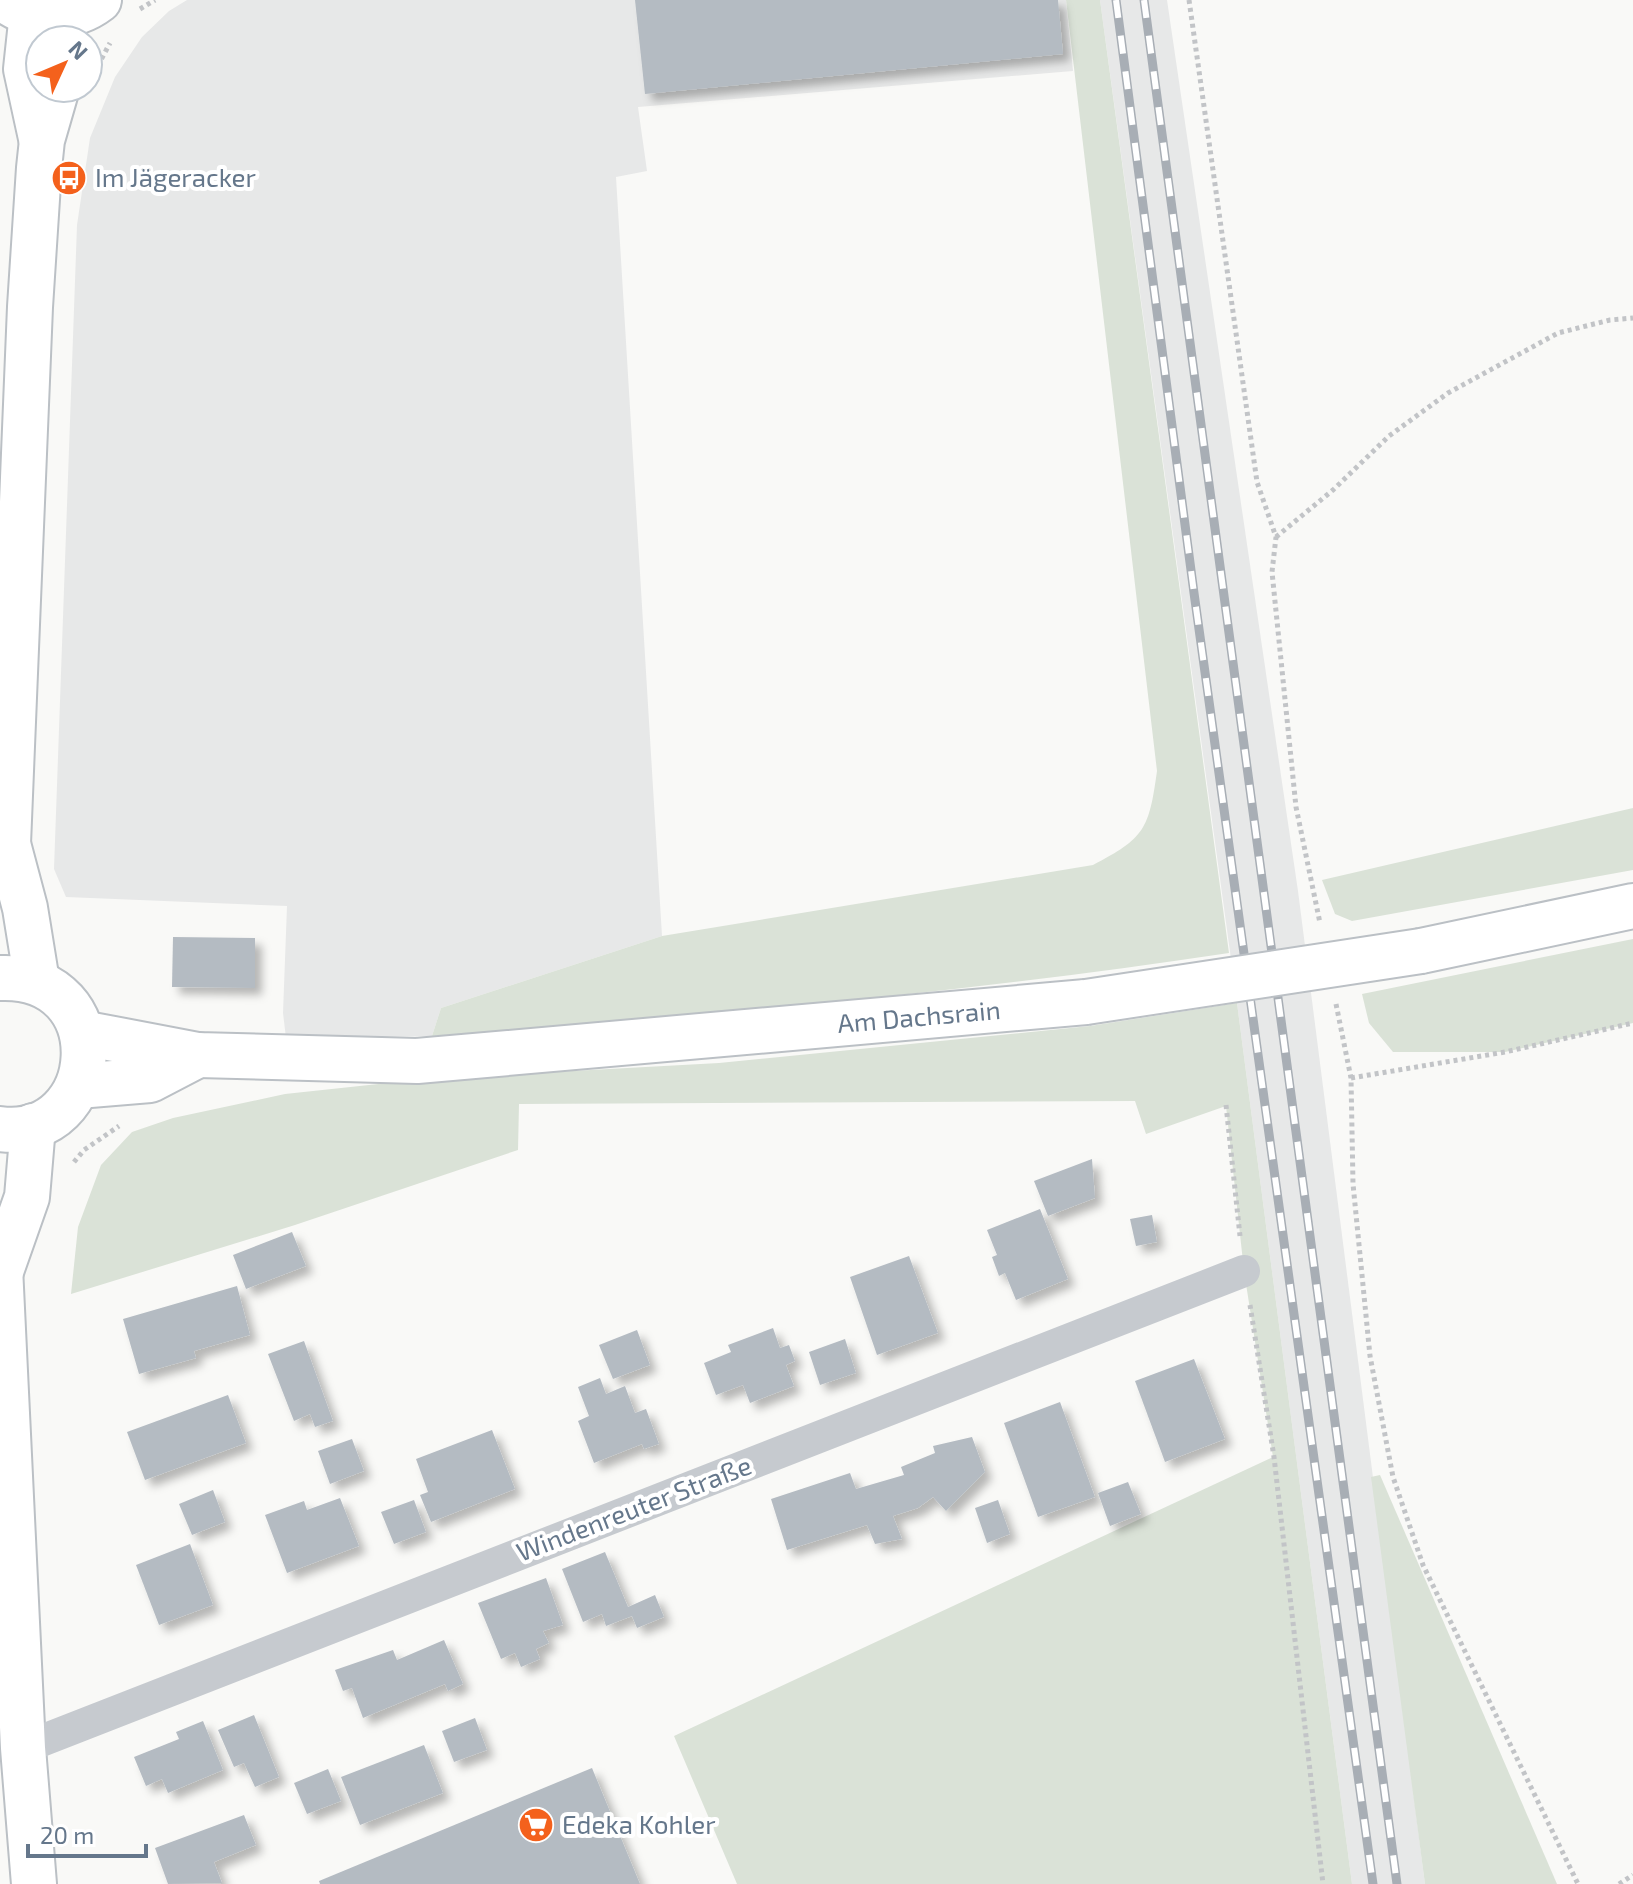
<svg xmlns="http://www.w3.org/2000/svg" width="1633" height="1884" viewBox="0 0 1633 1884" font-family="'Exo 2',sans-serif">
<defs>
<filter id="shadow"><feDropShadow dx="7" dy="7" stdDeviation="4" flood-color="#0004"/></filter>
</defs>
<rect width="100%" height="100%" fill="#f9f9f7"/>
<g fill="#e7e8e8">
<path d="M187,0H1066L1073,71L638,107L647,171L616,177L662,936L441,1008L432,1036L286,1038L283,1013L287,906L66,897L54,869L77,225L90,138L115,77L142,37L169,11Z"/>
<path d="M1100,0H1167L1298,891L1425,1884H1352L1237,1003Z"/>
</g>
<g fill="#dae2d7">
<path d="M1066,0H1100L1229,953C965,993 698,1016 432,1036L441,1008L662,936L1093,865C1145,838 1149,829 1157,771Z"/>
<path d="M1633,808V870L1352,921L1335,914L1322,880Z"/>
<path d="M1633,939V1023L1505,1052H1393L1369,1023L1362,994Z"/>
<path d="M1237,1003L1352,1884H737L674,1736L1273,1457L1244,1271L1226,1106L1146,1134L1135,1101L519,1104L518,1150L295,1225L71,1294L78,1227L101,1165L132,1132L173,1118L285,1094L425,1079L719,1063L1090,1026Z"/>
<path d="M1380,1475L1557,1884H1425L1371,1477Z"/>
</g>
<g fill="#b4bbc2" filter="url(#shadow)">
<path d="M635,0H1058L1063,54L645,94Z"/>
<path d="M173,937L255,938V988L172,987Z"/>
<path d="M1092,1159L1095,1198L1048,1216L1034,1181Z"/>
<path d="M1040,1209L1068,1279L1016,1300L1005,1273L999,1276L992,1257L997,1255L987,1230Z"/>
<path d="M1152,1215L1157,1242L1136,1246L1130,1219Z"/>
<path d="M292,1232L306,1266L246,1289L233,1255Z"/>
<path d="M909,1256L938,1333L877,1355L850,1277Z"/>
<path d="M237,1286L250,1335L194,1351L196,1358L139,1374L123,1319Z"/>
<path d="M773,1328L780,1348L789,1345L795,1361L786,1365L794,1386L750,1403L743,1385L716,1395L704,1363L731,1352L728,1345Z"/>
<path d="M637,1330L650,1365L613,1379L599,1345Z"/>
<path d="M845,1339L856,1373L820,1385L809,1352Z"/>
<path d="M304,1341L333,1421L315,1427L310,1414L294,1421L268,1354Z"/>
<path d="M1194,1359L1225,1439L1165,1462L1135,1381Z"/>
<path d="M600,1378L606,1394L625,1386L635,1413L646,1409L659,1444L644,1449L642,1444L594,1463L578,1421L589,1416L578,1387Z"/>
<path d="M228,1395L246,1443L145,1480L127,1432Z"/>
<path d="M1060,1402L1095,1497L1038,1517L1004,1423Z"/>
<path d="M492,1430L515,1489L431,1522L420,1495L428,1492L416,1459Z"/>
<path d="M972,1437L985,1472L946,1511L933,1497L918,1508L893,1516L902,1539L875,1544L867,1525L787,1550L771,1499L850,1473L856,1489L904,1475L901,1467L935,1453L933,1446Z"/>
<path d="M352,1439L364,1471L330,1484L318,1451Z"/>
<path d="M1128,1482L1141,1514L1110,1526L1098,1493Z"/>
<path d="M213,1490L225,1522L192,1535L179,1504Z"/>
<path d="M340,1498L359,1546L287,1573L265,1515L304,1501L307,1510Z"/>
<path d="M414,1500L426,1532L394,1544L381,1512Z"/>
<path d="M998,1500L1010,1534L987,1543L975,1508Z"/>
<path d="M190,1544L213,1605L159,1625L136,1565Z"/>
<path d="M605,1552L628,1607L655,1595L664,1617L637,1628L632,1616L606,1626L602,1614L583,1622L562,1569Z"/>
<path d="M546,1578L563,1625L543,1631L549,1643L536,1649L540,1659L521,1667L515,1653L501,1659L478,1603Z"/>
<path d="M444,1640L463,1684L448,1691L445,1684L363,1718L352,1688L343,1691L335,1670L393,1650L397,1660Z"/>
<path d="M254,1715L279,1777L255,1787L244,1763L234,1767L218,1730Z"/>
<path d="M475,1718L487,1750L454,1762L442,1731Z"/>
<path d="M203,1721L223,1770L168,1793L162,1779L146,1786L134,1757L179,1739L176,1732Z"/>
<path d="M424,1745L443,1793L360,1825L341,1777Z"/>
<path d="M592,1768L640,1884H320L319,1881Z"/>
<path d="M328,1769L341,1801L307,1814L294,1783Z"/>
<path d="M244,1815L256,1845L214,1862L222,1883L168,1884L155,1848Z"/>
</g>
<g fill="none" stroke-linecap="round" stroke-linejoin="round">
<defs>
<g id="secondary">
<path d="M8,2C35,21 73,20 99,0"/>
<path d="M32,13L26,69L41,138"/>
<path d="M8,844L25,908L37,982"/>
<path d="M0,872L8,844L30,307L39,168L42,140L57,88"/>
<path d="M1421,951L1633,906"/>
<path d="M0,978C118,973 105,1142 0,1129"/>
<path d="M82,1033L198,1055L417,1061L1086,1002"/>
<path d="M78,1086L150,1080L198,1055"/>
<path d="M0,1267L23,1748L34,1884"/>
<path d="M1,1271L27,1197L33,1126"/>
</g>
</defs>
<use href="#secondary" stroke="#bbc0c5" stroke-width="48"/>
<g stroke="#c2c4c7" stroke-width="5" stroke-dasharray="4 4" stroke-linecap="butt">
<path d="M1189,0L1257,482L1276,537L1272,572L1296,807L1320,923"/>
<path d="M140,9L155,0"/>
<path d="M94,73L110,43"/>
<path d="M1276,537L1333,490L1389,436L1448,393L1558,333L1610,320L1633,318"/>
<path d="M1336,1004L1351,1078L1353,1184L1370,1356L1393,1477L1423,1565L1578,1884"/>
<path d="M1351,1078L1505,1052L1633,1023"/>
<path d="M1226,1105L1240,1236"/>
<path d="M74,1162L84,1150L119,1126"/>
<path d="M1250,1305L1274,1457L1323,1884"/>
<path d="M1619,1884L1633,1875"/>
</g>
<path stroke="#c6cacf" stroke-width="32" d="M23,1748L1244,1271"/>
<use href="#secondary" stroke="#fff" stroke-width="44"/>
<defs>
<g id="rail">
<path d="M1116,0L1194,593L1373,1884"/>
<path d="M1144,0L1397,1884"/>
</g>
</defs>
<use href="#rail" stroke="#a8aeb5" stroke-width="9"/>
<use href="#rail" stroke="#fff" stroke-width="6" stroke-dasharray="18" stroke-linecap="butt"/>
<defs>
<path id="secondary-bridge" d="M1086,1002L1421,951"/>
</defs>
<use href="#secondary-bridge" stroke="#bbc0c5" stroke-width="48" stroke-linecap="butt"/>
<use href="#secondary-bridge" stroke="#fff" stroke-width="44"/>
</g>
<defs>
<symbol id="bus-disc" viewBox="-11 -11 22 22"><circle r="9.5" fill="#f4611c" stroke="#fff"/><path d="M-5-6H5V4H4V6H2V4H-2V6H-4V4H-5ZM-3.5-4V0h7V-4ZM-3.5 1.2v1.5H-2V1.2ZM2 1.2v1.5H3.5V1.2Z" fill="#fff"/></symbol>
<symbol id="supermarket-disc" viewBox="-11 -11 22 22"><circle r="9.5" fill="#f4611c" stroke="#fff"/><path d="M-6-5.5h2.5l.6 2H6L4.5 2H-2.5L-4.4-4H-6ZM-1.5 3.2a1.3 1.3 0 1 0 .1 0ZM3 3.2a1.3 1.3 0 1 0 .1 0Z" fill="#fff"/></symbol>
</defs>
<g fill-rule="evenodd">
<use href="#bus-disc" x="49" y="158" width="40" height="40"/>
<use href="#supermarket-disc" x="516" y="1805" width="40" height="40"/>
</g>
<g text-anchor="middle" stroke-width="8" stroke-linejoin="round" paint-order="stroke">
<g font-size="26" fill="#65778b" stroke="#fff" text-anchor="start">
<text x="95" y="187">Im Jägeracker</text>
<text x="562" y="1834">Edeka Kohler</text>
</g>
<g font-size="26" fill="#65778b" stroke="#fff">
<text transform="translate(919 1017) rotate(-5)" y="9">Am Dachsrain</text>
<text transform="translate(634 1509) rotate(-21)" y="9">Windenreuter Straße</text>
</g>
</g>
<g transform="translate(64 64) rotate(46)"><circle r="38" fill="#ffffff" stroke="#c1c9d1" stroke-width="2"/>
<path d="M0-6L14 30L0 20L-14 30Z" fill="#f4611c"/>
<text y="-12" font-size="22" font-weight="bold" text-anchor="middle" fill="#65778b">N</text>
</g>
<path d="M28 1844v12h118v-12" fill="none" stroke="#65778b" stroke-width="4"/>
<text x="40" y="1844" font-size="24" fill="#65778b" stroke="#ffffff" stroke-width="6" paint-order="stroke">20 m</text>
</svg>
